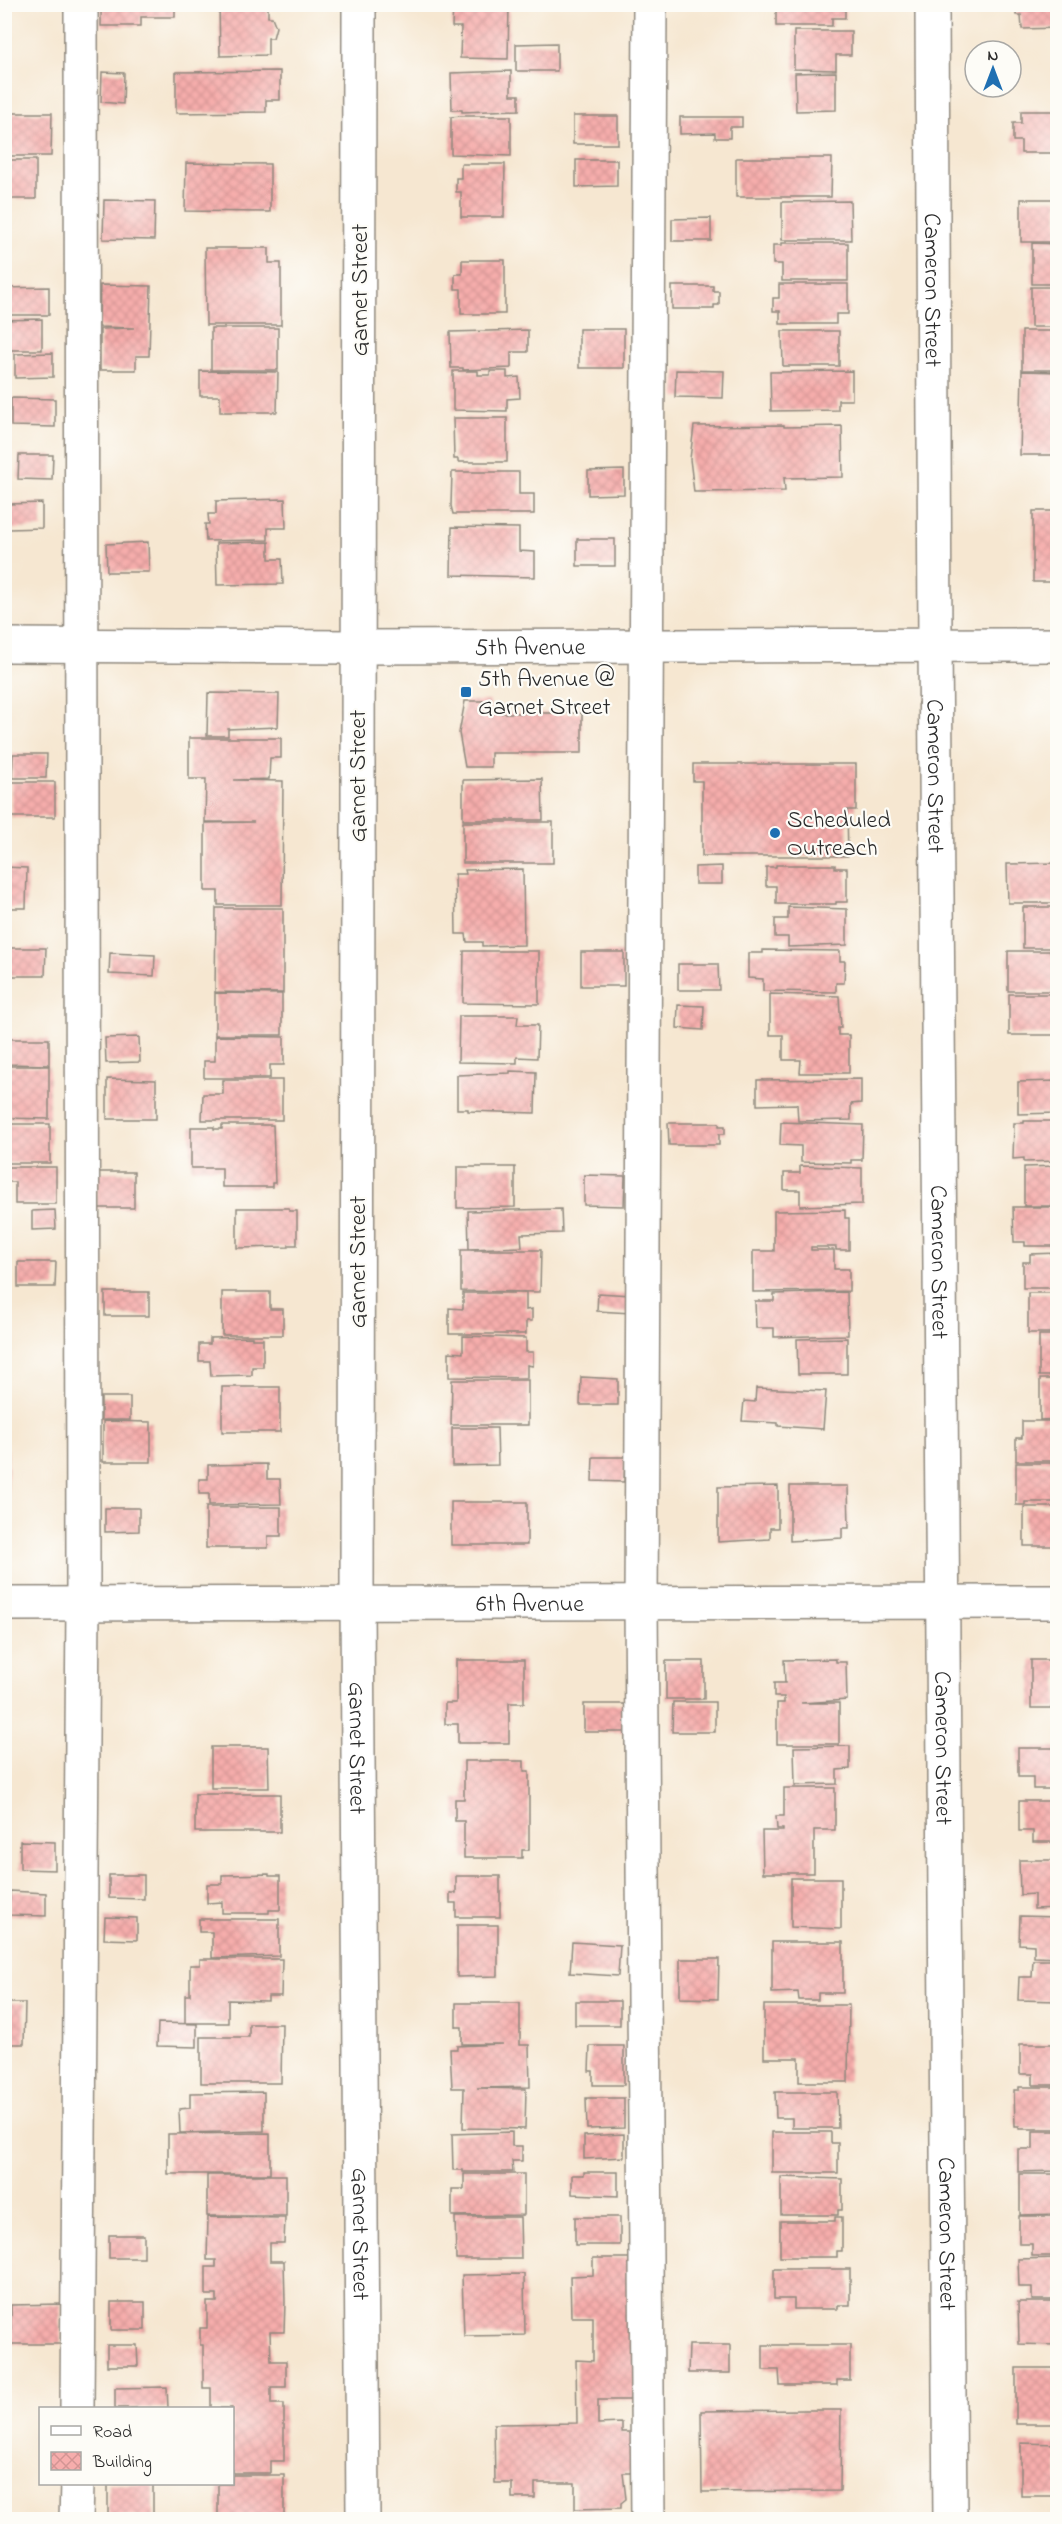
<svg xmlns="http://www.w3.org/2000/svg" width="1062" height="2524" viewBox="0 0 1062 2524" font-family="'Indie Flower',sans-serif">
<defs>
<pattern id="building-cross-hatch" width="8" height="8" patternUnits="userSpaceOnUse" patternTransform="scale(1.5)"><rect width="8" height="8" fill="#f6adac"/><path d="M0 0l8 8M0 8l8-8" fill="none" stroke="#d39594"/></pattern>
</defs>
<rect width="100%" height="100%" fill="#fdfcf7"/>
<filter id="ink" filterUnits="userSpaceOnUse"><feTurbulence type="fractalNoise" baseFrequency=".0167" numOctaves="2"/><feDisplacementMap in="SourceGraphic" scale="12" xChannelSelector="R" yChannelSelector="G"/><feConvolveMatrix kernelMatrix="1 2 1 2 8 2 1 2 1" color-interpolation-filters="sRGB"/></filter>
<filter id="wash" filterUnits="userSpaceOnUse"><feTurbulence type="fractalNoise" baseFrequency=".008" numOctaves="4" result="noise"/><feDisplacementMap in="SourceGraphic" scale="24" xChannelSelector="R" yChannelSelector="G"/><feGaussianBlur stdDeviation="1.35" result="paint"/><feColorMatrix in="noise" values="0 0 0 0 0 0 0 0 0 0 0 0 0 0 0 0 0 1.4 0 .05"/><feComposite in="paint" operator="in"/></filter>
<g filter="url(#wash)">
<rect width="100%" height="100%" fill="#f6e7d1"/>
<g id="blocks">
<g fill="url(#building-cross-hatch)">
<path d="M101,4H175V17H141V26H101Z"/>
<path d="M219,4H268V17H272L276,27L273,38H268V55L220,56Z"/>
<path d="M453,4H509L508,59L460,58L461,27H452Z"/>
<path d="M776,4H845V18H832V26H776Z"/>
<path d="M1016,4H1058V28L1022,29L1021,15H1016Z"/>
<path d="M794,31H851V55H836V70L794,69Z"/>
<path d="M557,43V71H516V44Z"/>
<path d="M280,71V100H266V112L176,113V72Z"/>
<path d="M511,71V95H519V110L462,112V110H452L451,73Z"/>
<path d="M102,72L124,73L123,104L101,102Z"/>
<path d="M836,72V110L796,111L795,73Z"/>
<path d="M1021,111H1058V153H1021V141H1013V123H1021Z"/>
<path d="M6,113H52L51,156H5Z"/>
<path d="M461,116H511V156L451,154V117Z"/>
<rect x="573" y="116" width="45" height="28"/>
<path d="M680,117H742V127H730V138H715V133L680,134Z"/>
<path d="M736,158H832L831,197H736Z"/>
<rect x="4" y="160" width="32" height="39"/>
<path d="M576,160H617V186L576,187Z"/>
<path d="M186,163L270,164V212L185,211Z"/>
<path d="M461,164H505L504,217H461V192H456V178H461Z"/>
<rect x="1021" y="199" width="37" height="43"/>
<path d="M104,200L155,201L154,240L103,239Z"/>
<path d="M850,201L851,240H782V202Z"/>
<path d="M711,218V241H672V219Z"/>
<path d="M782,243H848V281H782V264H773V245H782Z"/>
<path d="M1032,243L1058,244V284H1032Z"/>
<path d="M205,248H269V263H281V325H206Z"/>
<path d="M462,260H505V314H461V289H455V274H462Z"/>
<path d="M779,284H848V314H836V324H780V311H773V298H779Z"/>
<path d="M100,285L151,286L149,356H136V370H100V329L134,328L99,327Z"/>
<path d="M672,286H713V291H719V305H714V309H672Z"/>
<path d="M49,287V315H5V288Z"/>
<rect x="1031" y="287" width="27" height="40"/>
<path d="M42,319V350H4V320Z"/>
<rect x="211" y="328" width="67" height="42"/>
<rect x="579" y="329" width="45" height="39"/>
<path d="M528,330V352H511V368L463,370V368H451L450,332Z"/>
<path d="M782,331H839V366H783Z"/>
<rect x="1022" y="331" width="36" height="39"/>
<path d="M53,353V377L15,378V354Z"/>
<path d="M676,370L724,371L723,398L675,397Z"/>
<path d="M200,371L278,372L277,412H220V396H200Z"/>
<path d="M453,371H478V375H490V371H507V378L519,377L520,398L507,399V411L453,410Z"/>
<path d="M852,371V400H838V410L771,411L770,372Z"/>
<path d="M1022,371L1058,372V455H1020Z"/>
<path d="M11,398L55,399V427L11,426Z"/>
<path d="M453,418H507V462H458V459H454Z"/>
<path d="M784,425V427L842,426L843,477L784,478L785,491L694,492L690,459L694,426Z"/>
<path d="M19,455H53L52,480L18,479Z"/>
<path d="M624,470V494L588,495V471Z"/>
<path d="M452,472H519V494H534V514H453L451,506Z"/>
<path d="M285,499L286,528H268V540L206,541L205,524H209L208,514H216V501Z"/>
<path d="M42,503V528L9,529L8,504Z"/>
<rect x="1033" y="511" width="25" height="71"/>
<path d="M452,527L519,528V551L535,552V577L451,575Z"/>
<rect x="577" y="539" width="38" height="27"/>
<path d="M148,542L149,572H107L106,544Z"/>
<path d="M269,542V559H282L283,584L217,585L216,543Z"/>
<path d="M208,693L279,694L278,727L228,729V736H207Z"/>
<path d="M465,701H490V713H582V753H491V767H465L459,733Z"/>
<path d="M189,738H281V758H270L269,779L234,780L283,781L282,905H218V891H205V823L254,822H205L206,779H189Z"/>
<path d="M13,754H47L46,778H12Z"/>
<path d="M693,764H856V810H847L848,856H702V781H693Z"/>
<path d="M542,779L543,820H463V780Z"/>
<rect x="11" y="782" width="44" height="35"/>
<rect x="463" y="822" width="90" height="41"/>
<path d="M1058,863V903H1008L1007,864Z"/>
<path d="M776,865H835V868H847V902H836V904H776V886H766V867H776Z"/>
<path d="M722,866V884H695V867Z"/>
<path d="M4,867L27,868L26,908H4Z"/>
<path d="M523,869L524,945L482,946V942H467L466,934H456L455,874H466L465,870Z"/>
<path d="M788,907L847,909V945L788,947V937H775V919H788Z"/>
<rect x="1023" y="907" width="35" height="41"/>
<path d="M216,908H283V993L215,992Z"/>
<path d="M4,948H46L45,976H4Z"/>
<path d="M763,950L840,951V961H845L844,983H836V992L763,991V979L748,978V953H763Z"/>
<path d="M464,951H539V1004L463,1003Z"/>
<rect x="1008" y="951" width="50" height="40"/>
<rect x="581" y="952" width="43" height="34"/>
<path d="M110,953L155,955L154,976L109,974Z"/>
<path d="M678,964H718L719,990H678Z"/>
<path d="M215,993L282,994V1035H215Z"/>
<path d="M770,994L839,996L841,1028H838V1035H849V1073H800L801,1060H783V1035H770Z"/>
<rect x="1009" y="994" width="49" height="41"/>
<path d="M678,1005L704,1006L703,1030L677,1028Z"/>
<path d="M459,1016H518L517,1025H538L537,1058L517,1057V1063L458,1062Z"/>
<path d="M215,1036L284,1037V1065H270V1078H204V1061H215Z"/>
<path d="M139,1037L140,1062L106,1063L105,1038Z"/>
<path d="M9,1039H49V1065L9,1064Z"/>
<path d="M4,1066H49V1119L4,1118Z"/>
<path d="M510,1071L536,1072L535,1113L468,1111V1109H457V1075L510,1073Z"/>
<path d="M107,1079L156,1080V1119H107Z"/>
<path d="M861,1079V1103L851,1104V1120L798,1121L797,1104L757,1105V1080Z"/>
<path d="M223,1080H282V1120H202L203,1094H223Z"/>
<path d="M1058,1081V1113L1018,1114V1082Z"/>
<path d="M1024,1121H1058V1161L1024,1162V1158L1013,1159L1014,1123H1024Z"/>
<path d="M781,1122L863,1125L862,1160H851V1163L801,1162V1146L780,1145Z"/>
<path d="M668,1123H719V1126H725V1134H719V1145H669Z"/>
<rect x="4" y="1124" width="46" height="39"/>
<path d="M222,1125H273L275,1183H272V1187H222V1168H191V1127H214V1129H222Z"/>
<path d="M800,1166L862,1168V1204L800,1206V1190H784V1173H800Z"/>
<path d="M1058,1166V1206H1024V1167Z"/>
<path d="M4,1167H56V1204H15V1182H4Z"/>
<path d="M457,1167H515V1207L457,1208Z"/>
<rect x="97" y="1172" width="37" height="36"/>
<path d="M584,1175L625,1176L624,1206L584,1205Z"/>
<path d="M1013,1207H1058V1246H1025V1242H1014Z"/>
<path d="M237,1208H289V1211H297V1245H289V1247L237,1248Z"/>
<path d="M561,1209L562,1233L521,1234L522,1247L469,1249L468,1211Z"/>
<path d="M55,1210L56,1229L32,1230V1211Z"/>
<path d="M845,1210V1218H849V1250H836V1247H811V1250H834V1269H849V1291L753,1292V1251H774V1211Z"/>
<path d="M461,1250H541L540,1292L461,1291Z"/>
<path d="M1058,1253V1288H1023V1262H1030V1254Z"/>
<path d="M18,1262H56L55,1287H18Z"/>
<rect x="105" y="1292" width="44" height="24"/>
<path d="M222,1292H270V1309H283V1335H222Z"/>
<path d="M847,1292L848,1335L774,1337V1328H756L755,1301H774V1294Z"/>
<path d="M463,1293H526V1310L532,1309V1321H526V1334H449V1308L463,1309Z"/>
<path d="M598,1293L631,1295V1313L597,1311Z"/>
<rect x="1028" y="1293" width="30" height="40"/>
<rect x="1039" y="1335" width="19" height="41"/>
<path d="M463,1336L526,1338V1352H533V1366L527,1365V1378L449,1377V1352L463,1353Z"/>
<path d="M252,1337V1339H263V1367H252V1375L211,1376L210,1361H199V1344H210V1338Z"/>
<path d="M847,1338V1374H798L797,1339Z"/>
<path d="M581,1377L618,1379V1405H580Z"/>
<path d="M1040,1379H1058V1419L1040,1420Z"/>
<path d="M452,1380H528V1425H451Z"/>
<rect x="222" y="1387" width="58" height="45"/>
<path d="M756,1388L826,1391L823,1429L778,1426V1423L742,1421L744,1401L755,1402Z"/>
<rect x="101" y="1397" width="29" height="23"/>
<path d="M103,1421L151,1422V1462H103Z"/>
<path d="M1022,1421H1058V1461H1016V1438H1022Z"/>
<path d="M452,1428H497L498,1465L452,1466Z"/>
<rect x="4" y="1450" width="4" height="58"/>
<path d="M593,1457H625L624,1482L592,1481Z"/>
<path d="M1016,1463H1058V1502H1025V1505H1016Z"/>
<path d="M267,1464V1479H280L281,1504L209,1505V1494H199V1479H208V1465Z"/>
<path d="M778,1486V1528H770V1539L718,1542V1487Z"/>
<path d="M790,1486H848L849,1528H842V1538L790,1541Z"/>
<rect x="451" y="1502" width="76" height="43"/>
<path d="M206,1507H281V1536H268V1548H206Z"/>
<rect x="1024" y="1507" width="34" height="39"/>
<path d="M105,1508H139V1531L105,1532Z"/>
<path d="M836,1659V1662H846L847,1700L801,1703H839V1744H777V1703H784V1697H774V1683H785L784,1660Z"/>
<path d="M456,1660H524V1703H509V1743H458V1724H445V1703H456Z"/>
<rect x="1031" y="1660" width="27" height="48"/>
<rect x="666" y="1661" width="38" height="38"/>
<path d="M673,1702H715V1732H672Z"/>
<rect x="584" y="1704" width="46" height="28"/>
<path d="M850,1746V1769L837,1770V1784L795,1785L794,1747Z"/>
<path d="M211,1747H268L269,1788H211Z"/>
<path d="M1018,1748H1058V1789H1033V1777H1018Z"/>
<path d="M464,1761H524V1771H529V1850H522V1858H464V1821H455V1799H464Z"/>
<path d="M784,1788H835V1830H814V1873H763L762,1831H783V1829H777L776,1816H784Z"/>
<rect x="195" y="1794" width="85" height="38"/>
<path d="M1019,1801H1058V1842H1033V1831H1019Z"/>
<path d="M20,1841L55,1842V1870L20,1869Z"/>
<path d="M1019,1860H1058V1908L1034,1909V1894L1020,1895Z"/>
<path d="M269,1874V1876H280V1910H269V1913H222V1902L207,1903V1884H222V1875Z"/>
<path d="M109,1875H144V1899L109,1898Z"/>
<path d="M456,1876H500V1917H456V1903H450V1893H456Z"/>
<path d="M791,1878H841V1929L791,1927Z"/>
<path d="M10,1891L46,1893V1916L9,1915Z"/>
<path d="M1020,1916L1058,1917V1958L1034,1957V1945L1019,1944Z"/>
<path d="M105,1917L137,1918V1940L104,1939Z"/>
<path d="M199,1919H279V1956L212,1958V1932H199Z"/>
<path d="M457,1925H498V1976L457,1977Z"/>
<path d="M572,1942L620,1945L618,1976L570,1973Z"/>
<path d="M772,1942H843V1993H818V2000H799L798,1992L772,1993Z"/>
<path d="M200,1959H282L281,1996H268V2001L228,2000V2023H185V1995H190V1965H200Z"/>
<path d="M680,1959H719L718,1999L680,1998Z"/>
<path d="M1033,1960H1058V2001L1018,2000L1019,1977H1032Z"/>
<rect x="575" y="2001" width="45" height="24"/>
<path d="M4,2003H25L24,2044H4Z"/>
<path d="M456,2003H520V2045H529L530,2087L477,2088L526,2089L525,2129L463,2128L464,2088H452L450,2049H457V2046L503,2044H462V2027H456Z"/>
<path d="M764,2005H849L848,2082H799V2058H764Z"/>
<path d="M158,2023L197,2024V2047L157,2046Z"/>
<path d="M249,2024H282L281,2083H201V2037H249Z"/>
<path d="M1020,2044H1058V2085H1033V2074H1020Z"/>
<path d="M590,2046H624V2085H593V2071H589Z"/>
<path d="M1019,2087H1058V2129H1019V2126H1015L1014,2090H1019Z"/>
<path d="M264,2092V2131L180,2133L179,2109L190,2108V2093Z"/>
<path d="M775,2092H837L838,2128H792V2118H776Z"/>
<path d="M586,2098H624V2128L587,2129Z"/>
<path d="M1033,2131H1058V2171L1018,2172V2149H1033Z"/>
<path d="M512,2132V2146H522V2161H512L513,2172H463V2170H453L452,2134Z"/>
<path d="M772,2132H831V2143H838V2173H772Z"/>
<path d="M270,2133V2174H168V2134Z"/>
<path d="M624,2134V2157L584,2159V2136Z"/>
<path d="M584,2172H618V2196L572,2194V2175H584Z"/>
<path d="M464,2174H524V2215L452,2216V2189H464Z"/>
<path d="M1020,2174H1058V2214L1020,2215Z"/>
<rect x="207" y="2175" width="79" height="41"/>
<path d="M781,2177L842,2179V2210H838V2215H781Z"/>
<path d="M1019,2216H1058V2256H1032V2244H1019Z"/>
<path d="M208,2217L285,2218L284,2243H270V2261H284L285,2302L284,2332H270L271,2361H286V2387H271V2404H284V2461H270V2473H232V2408H211V2388H203V2345H200V2328H207V2302H217V2295H206V2267H216V2260H207Z"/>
<path d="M455,2217H520L521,2259H456Z"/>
<rect x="575" y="2217" width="45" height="28"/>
<path d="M835,2217H842V2251H837V2257H780V2221H835Z"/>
<rect x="109" y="2235" width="35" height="23"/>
<path d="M593,2258H639L640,2400H598V2424L622,2423V2432H629L640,2443V2462L630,2473H623L626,2499L621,2503V2508L575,2509V2483H535V2498H512V2483H495L494,2424L577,2423L576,2360L593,2361V2317H571L570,2276L593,2275Z"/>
<path d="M1058,2258V2300H1032V2287H1019L1018,2259Z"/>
<path d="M774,2269H850V2305H838V2309H794V2299H774Z"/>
<path d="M524,2274L525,2335L464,2336L462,2275Z"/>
<rect x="111" y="2302" width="34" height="28"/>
<path d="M1018,2302H1058V2345L1019,2344Z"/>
<path d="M61,2304V2344H11V2305Z"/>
<path d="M107,2345H137L138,2366H107Z"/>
<path d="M689,2345H730V2373H688Z"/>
<path d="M763,2345H850V2380H837V2385H780L779,2370H763Z"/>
<rect x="1016" y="2368" width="42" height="56"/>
<path d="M167,2387L168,2408H115V2388Z"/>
<path d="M805,2410H841L840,2491L702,2492L701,2411Z"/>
<path d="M1021,2443L1058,2444V2496H1021Z"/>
<path d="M232,2475H284V2516L218,2517V2484H232Z"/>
<path d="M108,2484H153V2517L108,2516Z"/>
</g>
</g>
</g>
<g filter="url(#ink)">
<use href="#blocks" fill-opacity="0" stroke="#90897e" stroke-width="1.5"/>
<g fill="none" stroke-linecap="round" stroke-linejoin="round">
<defs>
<g id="minor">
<path id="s1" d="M359,4L357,1603L363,2520"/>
<path id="s2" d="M932,4L935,644L950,2520"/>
<path id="s3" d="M4,645L357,647L1058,645"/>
<path id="s4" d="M4,1604L1058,1602"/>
<path d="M77,2408L83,1604L81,4"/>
<path d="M76,2520L77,2484"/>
<path d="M648,2520L641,1603L650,4"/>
</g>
</defs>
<use href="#minor" stroke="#90897e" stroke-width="36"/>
<use href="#minor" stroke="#fff" stroke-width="33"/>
</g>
</g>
<g fill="#1f6fb2" stroke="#fdfcf7" stroke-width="2">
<rect x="460" y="686" width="12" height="12" rx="3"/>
<circle cx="775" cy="833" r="6"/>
</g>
<g text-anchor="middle" stroke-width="4.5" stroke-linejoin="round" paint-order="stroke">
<g font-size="24" fill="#2b2b2b" stroke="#fdfcf7">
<text transform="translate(359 290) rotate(-90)" y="8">Garnet Street</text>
<text dy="8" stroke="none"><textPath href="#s2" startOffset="286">Cameron Street</textPath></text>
<text dy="8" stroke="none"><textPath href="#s3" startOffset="526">5th Avenue</textPath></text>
<text transform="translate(357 776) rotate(-90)" y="8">Garnet Street</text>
<text dy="8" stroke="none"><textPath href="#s2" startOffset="772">Cameron Street</textPath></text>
<text transform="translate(357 1262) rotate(-90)" y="8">Garnet Street</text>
<text dy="8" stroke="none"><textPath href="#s2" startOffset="1258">Cameron Street</textPath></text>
<text dy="8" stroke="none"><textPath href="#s4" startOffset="526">6th Avenue</textPath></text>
<text dy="8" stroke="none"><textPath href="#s1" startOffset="1744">Garnet Street</textPath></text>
<text dy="8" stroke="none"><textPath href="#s2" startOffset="1744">Cameron Street</textPath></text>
<text dy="8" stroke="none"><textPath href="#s1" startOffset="2230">Garnet Street</textPath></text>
<text dy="8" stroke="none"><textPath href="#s2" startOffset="2230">Cameron Street</textPath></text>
</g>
<g font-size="24" fill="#2b2b2b" stroke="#fdfcf7" text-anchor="start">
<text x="478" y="686">5th Avenue @<tspan x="478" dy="28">Garnet Street</tspan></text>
<text x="787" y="827">Scheduled<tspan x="787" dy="28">Outreach</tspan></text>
</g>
</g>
<rect width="1062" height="2524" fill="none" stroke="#fdfcf7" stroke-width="24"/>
<rect x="39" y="2407" width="195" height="78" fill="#fdfcf7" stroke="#a9a8a5" stroke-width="1.5"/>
<rect x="51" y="2426" width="30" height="9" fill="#ffffff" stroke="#a9a8a5" stroke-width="1.5"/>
<text x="93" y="2437" font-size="18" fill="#2b2b2b">Road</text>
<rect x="51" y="2452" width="30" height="18" fill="url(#building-cross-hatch)" stroke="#a9a8a5" stroke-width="1.5"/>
<text x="93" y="2467" font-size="18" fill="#2b2b2b">Building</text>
<g transform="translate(993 69)"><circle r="28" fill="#fdfcf7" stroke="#a9a8a5" stroke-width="1.5"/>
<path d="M0-4.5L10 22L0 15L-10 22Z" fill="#1f6fb2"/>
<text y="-9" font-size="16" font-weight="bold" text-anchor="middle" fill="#2b2b2b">N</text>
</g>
</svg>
